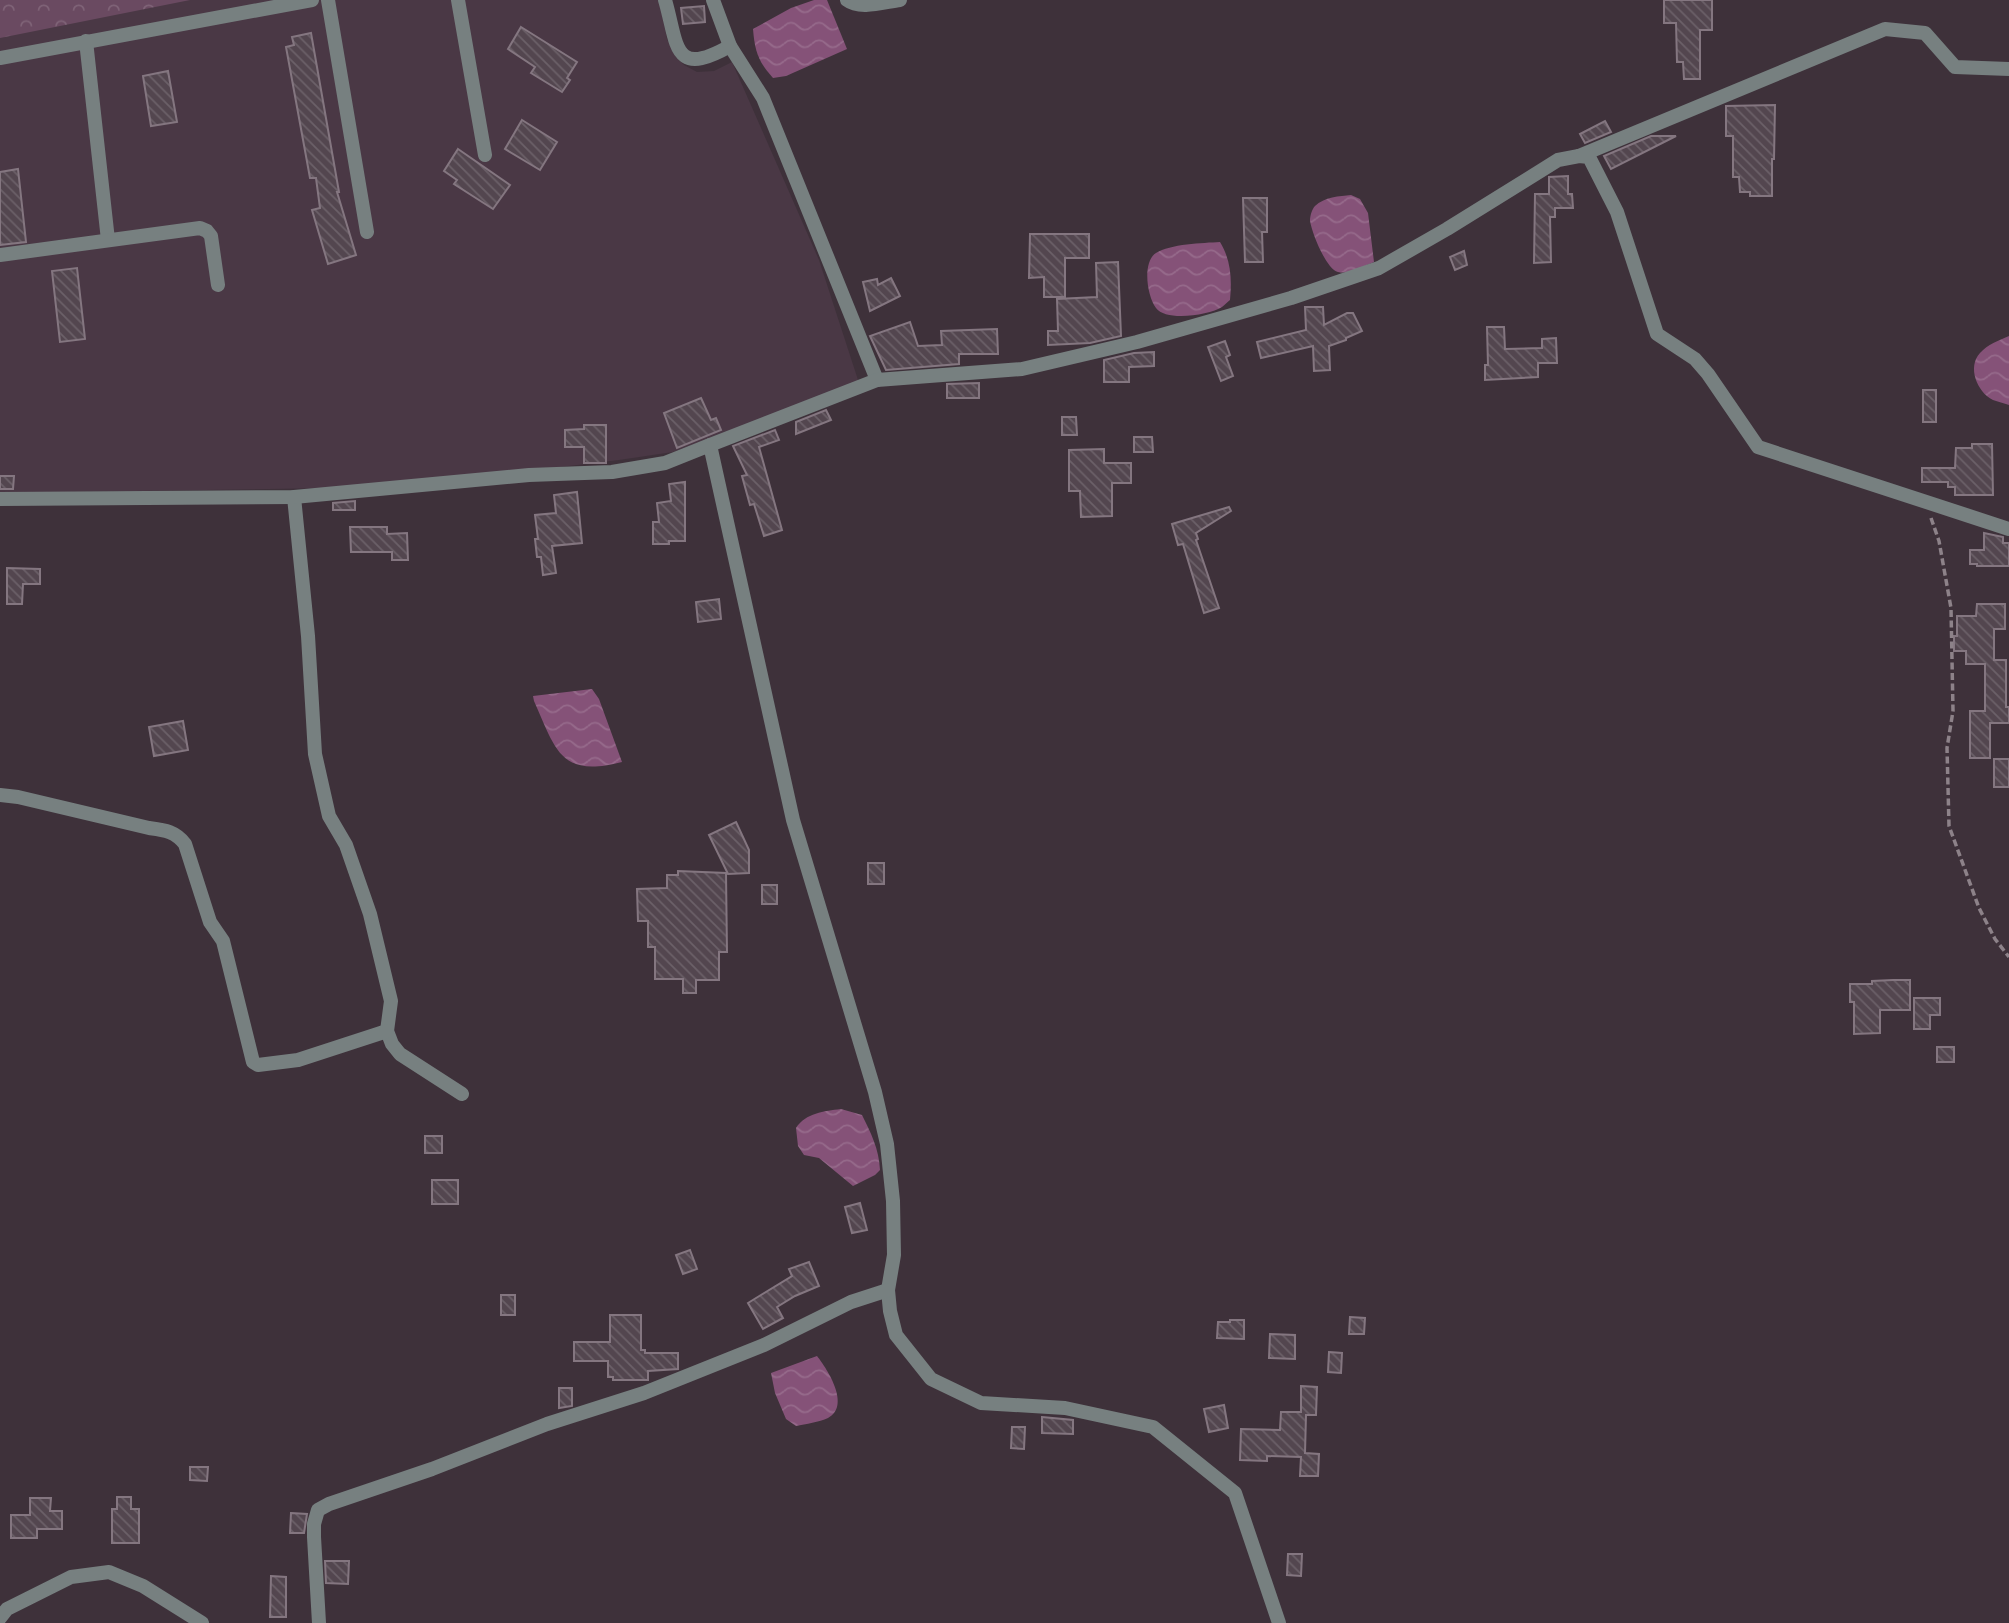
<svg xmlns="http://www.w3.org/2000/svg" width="2009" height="1623" viewBox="0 0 2009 1623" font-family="Jost,sans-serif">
<defs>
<pattern id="park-crowns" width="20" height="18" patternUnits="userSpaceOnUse" patternTransform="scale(1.75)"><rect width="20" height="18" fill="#6a4a61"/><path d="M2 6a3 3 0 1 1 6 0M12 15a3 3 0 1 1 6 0" fill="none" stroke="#7f6377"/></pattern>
<pattern id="water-waves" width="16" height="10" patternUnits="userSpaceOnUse" patternTransform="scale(1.75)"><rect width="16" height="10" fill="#855278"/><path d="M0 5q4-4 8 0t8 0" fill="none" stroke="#966a8b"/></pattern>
<pattern id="building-back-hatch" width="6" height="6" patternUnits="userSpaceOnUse" patternTransform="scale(1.75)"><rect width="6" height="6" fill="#53464f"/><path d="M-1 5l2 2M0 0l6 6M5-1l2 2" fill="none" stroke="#6b6068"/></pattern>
</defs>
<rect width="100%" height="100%" fill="#3e313a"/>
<path fill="#4a3845" d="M0,0H659L667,39L676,57L684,65L697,72L714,71L732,62L819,260L859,383L673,452L619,460L518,472L332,488L0,493Z"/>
<path fill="url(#park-crowns)" d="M0,0H190L0,38Z"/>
<g fill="url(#water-waves)">
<path d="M814,0H827L847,49L786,76L773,78C758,61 755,52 753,29L791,8Z"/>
<path d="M1351,195L1360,199L1368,213L1374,262C1364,266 1349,275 1338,272C1326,269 1312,233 1310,221C1310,216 1312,209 1315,206C1324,197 1340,196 1351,195Z"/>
<path d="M1220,242C1231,260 1232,279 1230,300C1227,302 1225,305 1222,307C1209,315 1166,322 1156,308C1147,296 1142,262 1156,253C1170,244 1203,243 1220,242Z"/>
<path d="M2009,336V405C2004,403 1998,402 1993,400C1977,392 1967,367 1980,353C1988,344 1998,341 2009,336Z"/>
<path d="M592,689L599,699L622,762C560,778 556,750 534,701L533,696Z"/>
<path d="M841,1109L862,1115C871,1133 879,1149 880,1170L875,1175L853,1186L819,1158L804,1155L798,1146L796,1128C806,1113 824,1111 841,1109Z"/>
<path d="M817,1356C828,1370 851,1406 828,1418C819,1422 806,1424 796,1426L786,1419L775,1393L771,1373Z"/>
</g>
<g fill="url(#building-back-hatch)" stroke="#847680" stroke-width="2">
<path d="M1664,0H1712V30H1700V79H1684L1683,62H1677L1676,23H1664Z"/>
<path d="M704,6L705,22L683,24L681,8Z"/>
<path d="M521,27L577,62L567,78L570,80L562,92L531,73L535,67L508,49Z"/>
<path d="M311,33L339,192H337L356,255L328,264L312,210L320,208L316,178H310L286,47L294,45L292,37Z"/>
<path d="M168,71L177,122L151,126L143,76Z"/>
<path d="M1775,105L1774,159H1772V196H1750V192H1740L1739,177H1733V136H1726V106Z"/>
<path d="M522,120L557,142L540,170L505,149Z"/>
<path d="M1605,121L1611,132L1585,143L1580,134Z"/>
<path d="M1651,136H1676L1611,169L1604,156Z"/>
<path d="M458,149L510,185L493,209L454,184L457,180L444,171Z"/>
<path d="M18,169L26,242L0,245V172Z"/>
<path d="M1568,176V194H1572L1573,208H1555V217H1550L1551,262L1534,263L1535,194H1549V177Z"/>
<path d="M1243,198H1267V232H1262L1263,262H1245Z"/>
<path d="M1030,234H1089V258H1065V297H1044V277L1029,278Z"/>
<path d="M1464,251L1467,265L1455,270L1450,257Z"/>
<path d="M1118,262L1121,336L1090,343L1048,345V331H1058L1057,299L1097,297L1096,263Z"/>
<path d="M77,268L85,339L60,342L52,271Z"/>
<path d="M891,278L900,296L870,311L863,282L877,279L878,285Z"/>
<path d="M1305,307H1323L1324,325L1347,313H1353L1362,331L1346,338V340L1329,346L1330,370L1314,371L1313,346L1261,358L1257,342L1306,330Z"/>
<path d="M910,322L918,346L942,345L941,331L997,329L998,354H959V364L886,370L870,336Z"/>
<path d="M1487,327H1504L1505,349L1542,348V339L1556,338L1557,363H1538V377L1485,380V365H1488Z"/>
<path d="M1225,341L1230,355L1226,357L1233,376L1221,381L1208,347Z"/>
<path d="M1154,352V366L1129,367V382H1104V360L1134,353Z"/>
<path d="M979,383V398H947V384Z"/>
<rect x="1923" y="390" width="13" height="32"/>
<path d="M701,398L711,420L716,418L721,430L677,448L664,413Z"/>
<path d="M826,410L831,420L796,434V422Z"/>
<path d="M1062,417H1076L1077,435H1062Z"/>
<path d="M584,425H606V463H584V447H565V430L584,429Z"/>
<path d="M775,430L779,440L759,447L782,530L764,536L754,504L750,505L742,476L747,475L733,446Z"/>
<path d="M1134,437H1152L1153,452H1134Z"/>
<path d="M1972,444H1992L1993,495H1955V487H1948V482H1922V468H1955L1956,448H1972Z"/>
<path d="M1104,449V463H1131V483H1112V516L1081,517L1080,491H1069V450Z"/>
<path d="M0,476H14L13,489H0Z"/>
<path d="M685,482V541H669V544H653V522H659L657,503L671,501L669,484Z"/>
<path d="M577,492L582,543L552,546L556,573L543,575L541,557H537L535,539H538L535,515L556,513L554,495Z"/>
<path d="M355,501V510H333V503Z"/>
<path d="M1229,507L1231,511L1196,533L1198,539L1196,540L1219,608L1204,613L1183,544L1178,545L1172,524Z"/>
<path d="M350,527H387V534L407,533L408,560H392V552H351Z"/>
<path d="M1984,533L2003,537V543H2009V566H1977V564H1970V550H1984Z"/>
<path d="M7,568L40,569V584H23L22,604H7Z"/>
<path d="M719,599L721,619L698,622L696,602Z"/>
<path d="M1977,604H2005V629H1994V660H2006V707H2009V723H1990V758H1970V711H1985V664H1966V651H1954V636H1957V616H1976Z"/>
<path d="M183,721L188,750L154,756L149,727Z"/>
<rect x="1994" y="759" width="15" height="28"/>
<path d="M736,822L749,850V873L728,874L709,835Z"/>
<rect x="868" y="863" width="16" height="21"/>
<path d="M678,871L726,873L727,952H719V980H696V993H683V979H655V947H648V921H638L637,889L667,888V875H678Z"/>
<rect x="762" y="885" width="15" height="19"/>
<path d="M1893,980H1910V1010H1880V1033L1854,1034V1002H1850V984H1872V981Z"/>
<path d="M1914,998H1940V1015H1930V1029H1914Z"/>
<rect x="1937" y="1047" width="17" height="15"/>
<rect x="425" y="1136" width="17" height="17"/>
<rect x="432" y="1180" width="26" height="24"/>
<path d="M860,1203L867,1230L852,1233L845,1207Z"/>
<path d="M690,1250L697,1269L683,1274L676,1255Z"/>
<path d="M809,1262L819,1286L795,1296L777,1307L783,1318L763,1329L748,1303L792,1276L789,1269Z"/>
<rect x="501" y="1295" width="14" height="20"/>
<path d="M610,1315H641V1350H645V1353H678V1369L648,1371V1380H613V1377H608V1361H574V1342H610Z"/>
<path d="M1350,1317L1365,1318L1364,1334H1349Z"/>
<path d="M1230,1320H1244V1339L1217,1338L1218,1322H1230Z"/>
<path d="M1270,1334L1295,1335V1359L1269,1358Z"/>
<path d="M1329,1352L1342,1353L1341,1373L1328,1372Z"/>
<path d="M1301,1386L1317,1387L1316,1415H1306L1305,1453L1319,1454L1318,1476H1300L1301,1457L1267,1456V1461L1240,1460L1241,1429L1280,1430L1281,1412H1301Z"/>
<path d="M559,1388H572V1406L559,1408Z"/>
<path d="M1224,1405L1228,1428L1209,1432L1204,1409Z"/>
<path d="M1042,1417L1073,1420V1434L1042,1433Z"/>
<path d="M1012,1427H1025L1024,1449L1011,1448Z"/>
<path d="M190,1467H208L207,1481L190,1480Z"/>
<path d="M117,1497H131V1509H139V1543H112V1509H117Z"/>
<path d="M30,1498H51L50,1511H62V1529H37V1538H11V1515H30Z"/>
<path d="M291,1513L307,1514L304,1533H290Z"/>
<path d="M1288,1554H1302L1301,1576L1287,1575Z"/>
<path d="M325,1561H349L348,1584L326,1583Z"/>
<path d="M271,1576L286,1577V1617H270Z"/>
</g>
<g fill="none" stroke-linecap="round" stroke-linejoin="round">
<path stroke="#8d8289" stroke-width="3.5" stroke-dasharray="7 3.5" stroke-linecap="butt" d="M1931,518L1939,541L1951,608L1953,711L1947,748L1949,826L1979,908L1995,939L2009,957"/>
<g stroke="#778080" stroke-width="14">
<path d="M328,0L367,232"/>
<path d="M458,0L485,155"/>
<path d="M665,0C678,44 672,79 730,46"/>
<path d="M713,0L730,46L763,98L877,380"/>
<path d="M847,0C860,10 884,2 900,0"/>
<path d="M86,41L108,240"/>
<path d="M0,58L312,0"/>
<path d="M1579,156L1885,29L1925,33L1955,67L2009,69"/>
<path d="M0,255L200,228L207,231L211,236L218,285"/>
<path d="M710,445L877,380L1022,369L1137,342L1291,298L1379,268L1447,229L1558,160L1579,156L1589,157L1617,212L1657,334L1695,359L1708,374L1758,447L2009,529"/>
<path d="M294,497L308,636L315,754L329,816L346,845L370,914L391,1001L387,1031L392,1044L400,1054L462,1094"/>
<path d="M0,499L294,497L529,475L612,472L665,463L710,445L793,820L875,1092L887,1144L893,1201L894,1255L888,1290L890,1311L896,1335L931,1379L981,1403L1065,1408L1153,1427L1235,1493L1279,1623"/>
<path d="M0,795L18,797L149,828C164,830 175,831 185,844L210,922L223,941L253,1062L258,1065L298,1060L387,1031"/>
<path d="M0,1618L7,1609L71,1577L109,1572L143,1586L202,1623"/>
<path d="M319,1623L314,1537V1524L318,1510L329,1504L432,1469L547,1424L644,1393L764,1345L851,1302L888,1290"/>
</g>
</g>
</svg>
